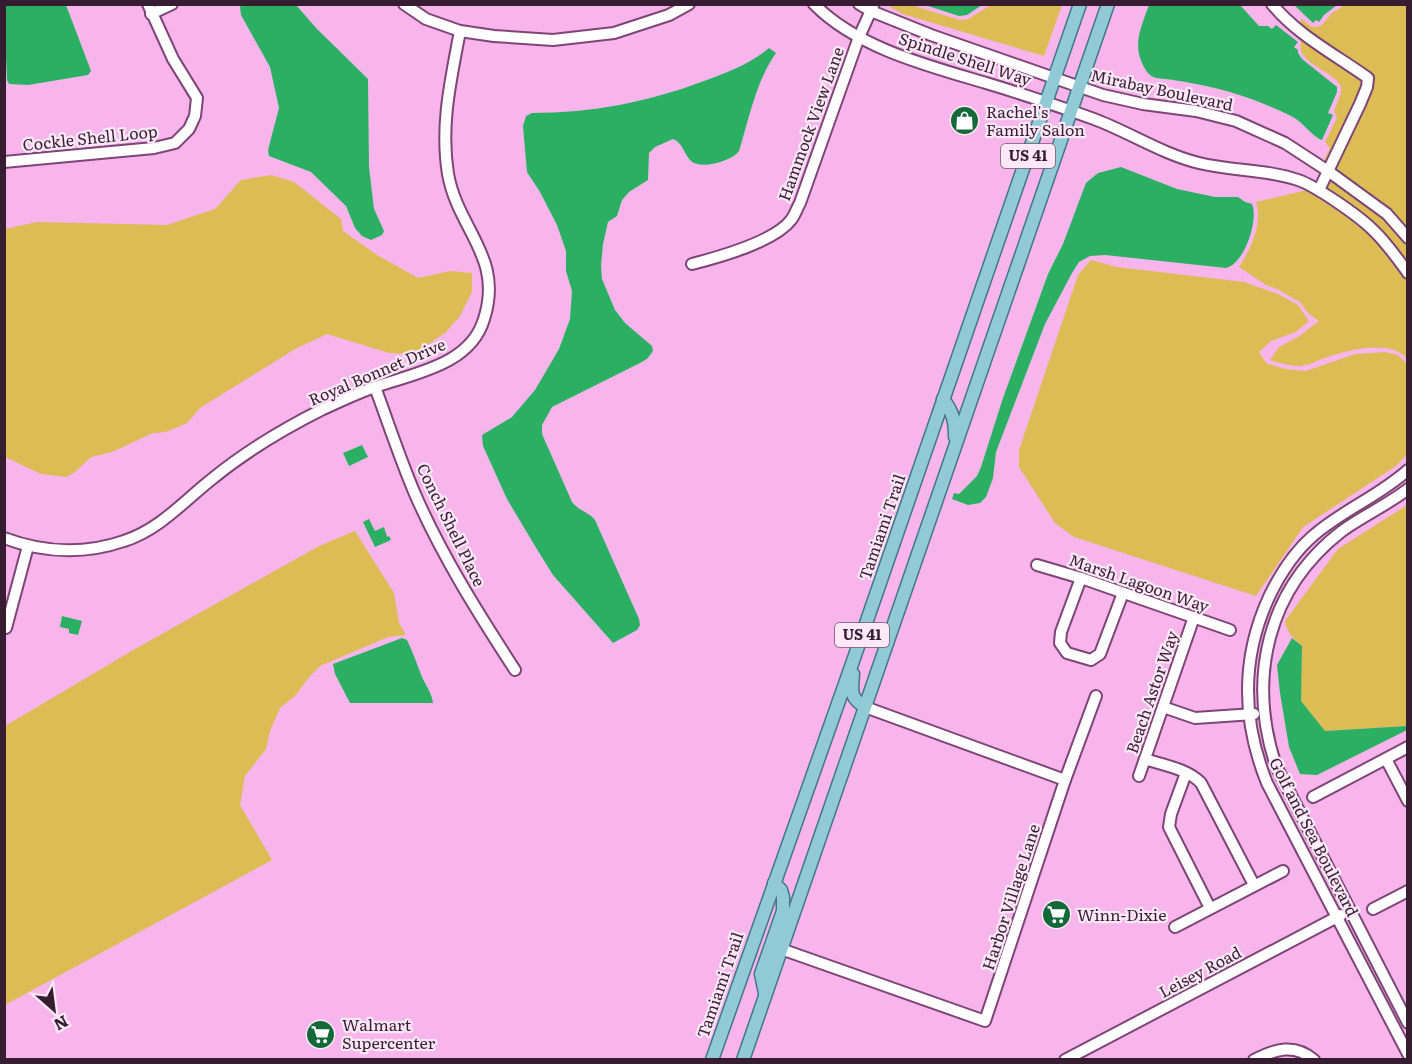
<svg xmlns="http://www.w3.org/2000/svg" width="1412" height="1064" viewBox="0 0 1412 1064" font-family="Literata,serif">
<rect width="100%" height="100%" fill="#f7b5ec"/>
<g fill="#dbbc55">
<path d="M887,5H911L960,20L968,19L991,5H1062L1044,56L903,14Z"/>
<path d="M1345,5H1407V230L1334,170L1370,73L1299,23L1302,19L1312,27L1321,26L1332,13Z"/>
<path d="M1294,31L1362,80L1355,102L1326,164L1323,162L1330,148L1325,142L1337,118L1334,111L1341,93V86C1332,72 1309,66 1302,53C1300,49 1301,44 1301,39L1293,33Z"/>
<path d="M271,175L294,182L341,219L343,231L377,255L418,278L450,271L472,273V292L460,316L445,333L413,354L389,353L327,334L295,349L224,393L200,408L187,423L166,432L153,433L112,452L91,457L75,472L66,477L41,474L5,457V229L37,222L167,225L215,209L241,180Z"/>
<path d="M1330,178L1384,218L1407,245V264L1325,189Z"/>
<path d="M1307,190L1370,233L1407,281V358C1388,338 1343,351 1319,360C1315,362 1311,364 1306,365C1295,368 1281,363 1270,360L1279,347L1298,337L1319,321L1309,314L1300,302L1279,290L1266,285L1239,267C1251,249 1263,223 1256,202Z"/>
<path d="M1091,260L1117,267L1244,282L1278,294L1298,305L1309,321L1296,332L1271,341L1259,352L1266,363L1285,369L1306,371L1355,354L1385,352L1398,355L1407,364V454L1396,466L1303,527L1256,596L1074,537L1055,523L1019,467V450L1078,275Z"/>
<path d="M1407,505V726L1325,731L1300,701L1302,646C1293,638 1287,633 1285,621L1338,549Z"/>
<path d="M355,531L394,593L399,623L406,635L388,637L320,666L310,676L295,696L280,708L270,731L266,749L245,776L240,805L272,860L5,1005V726L135,649L262,578L319,546Z"/>
</g>
<g fill="#2bb063">
<path d="M242,4L296,5L317,29L368,79L369,167L374,209L384,231L382,235L371,240L362,236L355,228L346,206L311,172L269,156L268,150L279,108L270,67L241,15L240,7Z"/>
<path d="M1293,4H1337V5L1324,15L1319,22L1316,20L1313,23Z"/>
<path d="M6,5H66L91,71L88,75L28,85L9,84L7,80L5,34Z"/>
<path d="M925,5H982L967,15L959,16Z"/>
<path d="M1149,5H1240L1259,26H1268L1272,29L1276,25L1298,42L1294,47L1298,50V53L1302,59L1337,87V92L1328,113L1333,115L1322,140C1312,137 1303,121 1289,115C1245,94 1205,83 1156,78C1149,76 1146,71 1143,65C1132,44 1142,25 1149,5Z"/>
<path d="M769,48L776,53C756,81 749,119 739,151C732,161 701,170 691,161C684,154 683,143 673,139L655,147L649,153L648,180L629,192L622,200L617,216L608,222L603,244L601,266L602,279L615,310L625,323L652,346L653,351L647,359L640,363L552,407L542,425V434L572,502C579,511 589,512 595,520L639,619L640,625L637,630L613,643L553,575L535,546L507,499L483,446L482,435L512,417L535,390L559,349L570,319L572,291L566,271V251L557,225L540,192L527,172L523,126L526,116L532,113C592,113 648,102 704,81C728,72 750,64 769,48Z"/>
<path d="M1121,167L1177,189L1215,197H1238L1245,202L1252,204C1259,220 1244,264 1226,268L1105,255L1090,256L1079,262L1072,273L1045,324L996,452L993,478L986,497L980,503L968,505L952,499L954,493L959,494L977,476L981,467L1003,398L1048,274L1063,244L1086,183L1098,173Z"/>
<path d="M362,445L368,457L349,466L343,453Z"/>
<path d="M369,519L375,531L384,527L387,537L389,536L391,540L375,547L363,522Z"/>
<path d="M62,616L82,621L78,635L69,633V629L60,627Z"/>
<path d="M402,638L407,640C413,652 417,665 422,677C426,686 432,693 433,703H350L335,674L333,664Z"/>
<path d="M1292,638L1302,646L1301,701L1325,731L1407,726V730L1317,775L1300,774L1289,747L1280,693L1277,665Z"/>
</g>
<g fill="none" stroke-linecap="round" stroke-linejoin="round">
<defs>
<g id="minor">
<path d="M404,4L426,19L460,31L494,36L553,40L614,33L669,15L689,4"/>
<path d="M814,4C857,48 929,66 986,83C1023,94 1058,106 1094,119C1129,132 1162,154 1199,163C1231,171 1266,169 1298,180C1316,186 1359,216 1373,230C1386,242 1397,258 1408,273"/>
<path d="M859,4L871,11L931,35L1103,95L1143,104L1196,111L1236,121L1285,143L1328,171L1387,214L1408,238"/>
<path d="M1272,4C1297,35 1336,55 1368,78L1367,87L1360,104L1319,190"/>
<path d="M151,14L172,4"/>
<path d="M4,162L154,148L175,143L189,129L195,116L197,98L173,59L148,4"/>
<path d="M692,264C719,257 774,242 791,220C795,215 797,208 800,203L859,37L873,6"/>
<path d="M375,387C388,422 400,459 415,494C442,556 478,613 515,670"/>
<path d="M1408,470C1379,496 1343,510 1314,535C1294,552 1280,574 1269,597C1241,658 1242,721 1267,783L1408,1054"/>
<path d="M1408,489C1387,505 1363,516 1342,531C1267,589 1247,678 1276,766L1408,1023"/>
<path d="M4,538C44,553 83,555 124,541C159,530 184,501 212,479C245,452 285,428 323,409C341,401 359,392 378,386C416,373 471,364 484,319C504,257 458,230 448,174C440,125 451,79 460,31"/>
<path d="M1037,565L1081,578L1230,630"/>
<path d="M1081,578L1061,632L1060,643L1067,653L1091,660L1100,654L1123,593"/>
<path d="M6,628L28,546"/>
<path d="M1163,707L1195,718L1254,714"/>
<path d="M1145,759C1163,765 1188,769 1201,783L1254,885"/>
<path d="M1386,759L1408,801"/>
<path d="M1186,773L1171,814L1169,827L1210,908"/>
<path d="M1139,776L1194,617"/>
<path d="M1065,780L1096,696"/>
<path d="M1313,797L1408,747"/>
<path d="M1373,909L1408,891"/>
<path d="M1175,927L1283,871"/>
<path d="M781,949L985,1021L1065,780L865,707"/>
<path d="M1065,1060L1341,915"/>
<path d="M1254,1060C1275,1049 1295,1043 1314,1060"/>
</g>
<g id="major">
<path d="M943,399C953,412 955,421 955,437"/>
<path d="M853,674C852,691 849,697 865,707"/>
<path d="M765,993L761,974L783,911V897L781,890L774,883"/>
<path d="M712,1060L853,661L1080,4"/>
<path d="M743,1060L1108,4"/>
</g>
</defs>
<use href="#minor" stroke="#7e4576" stroke-width="14"/>
<use href="#major" stroke="#42768a" stroke-width="15"/>
<use href="#minor" stroke="#fff" stroke-width="10"/>
<use href="#major" stroke="#91cad5" stroke-width="12"/>
</g>
<defs>
<symbol id="shop-disc" viewBox="-11 -11 22 22"><circle r="9.5" fill="#156838" stroke="#fde8f8"/><path d="M-5-2.5h2.3a2.7 3.5 0 0 1 5.4 0H5L5.5 6h-11ZM-1.5-2.5h3a1.5 2.3 0 0 0-3 0Z" fill="#fff"/></symbol>
<symbol id="supermarket-disc" viewBox="-11 -11 22 22"><circle r="9.5" fill="#156838" stroke="#fde8f8"/><path d="M-6-5.5h2.5l.6 2H6L4.5 2H-2.5L-4.4-4H-6ZM-1.5 3.2a1.3 1.3 0 1 0 .1 0ZM3 3.2a1.3 1.3 0 1 0 .1 0Z" fill="#fff"/></symbol>
</defs>
<g fill-rule="evenodd">
<use href="#shop-disc" x="948" y="104" width="33" height="33"/>
<use href="#supermarket-disc" x="1040" y="898" width="33" height="33"/>
<use href="#supermarket-disc" x="304" y="1018" width="33" height="33"/>
</g>
<g text-anchor="middle" stroke-width="4.5" stroke-linejoin="round" paint-order="stroke">
<g fill="#fde8f8" stroke="#725a6d" stroke-width="1.5">
<rect x="1001" y="144" width="54" height="24" rx="4.5"/>
<rect x="835" y="623" width="54" height="24" rx="4.5"/>
</g>
<g font-size="15" font-weight="bold" fill="#361d32">
<text x="1028" y="161">US 41</text>
<text x="862" y="640">US 41</text>
</g>
<g font-size="16" fill="#361d32" stroke="#fde8f8">
<text transform="translate(965 59) rotate(18)" y="6">Spindle Shell Way</text>
<text transform="translate(1162 90) rotate(12)" y="6">Mirabay Boulevard</text>
<text transform="translate(811 124) rotate(-70)" y="6">Hammock View Lane</text>
<text transform="translate(90 138) rotate(-6)" y="6">Cockle Shell Loop</text>
<text transform="translate(377 372) rotate(-23)" y="6">Royal Bonnet Drive</text>
<text transform="translate(451 525) rotate(64)" y="6">Conch Shell Place</text>
<text transform="translate(882 527) rotate(-71)" y="6">Tamiami Trail</text>
<text transform="translate(1139 583) rotate(19)" y="6">Marsh Lagoon Way</text>
<text transform="translate(1152 692) rotate(-71)" y="6">Beach Astor Way</text>
<text transform="translate(1314 837) rotate(63)" y="6">Golf and Sea Boulevard</text>
<text transform="translate(1011 897) rotate(-72)" y="6">Harbor Village Lane</text>
<text transform="translate(1200 972) rotate(-28)" y="6">Leisey Road</text>
<text transform="translate(720 985) rotate(-71)" y="6">Tamiami Trail</text>
</g>
<g font-size="16" fill="#361d32" stroke="#fde8f8" text-anchor="start">
<text x="986" y="118">Rachel's<tspan x="986" dy="18">Family Salon</tspan></text>
<text x="1077" y="921">Winn-Dixie</text>
<text x="342" y="1031">Walmart<tspan x="342" dy="18">Supercenter</tspan></text>
</g>
</g>
<rect width="1412" height="1064" fill="none" stroke="#361d32" stroke-width="12"/>
<g transform="translate(54 1010) rotate(152)" stroke="#fde8f8" stroke-width="4.5" paint-order="stroke">
<path d="M0-4.5L10 22L0 15L-10 22Z" fill="#361d32"/>
<text y="-9" font-size="16" font-weight="bold" text-anchor="middle" fill="#361d32">N</text>
</g>
</svg>
